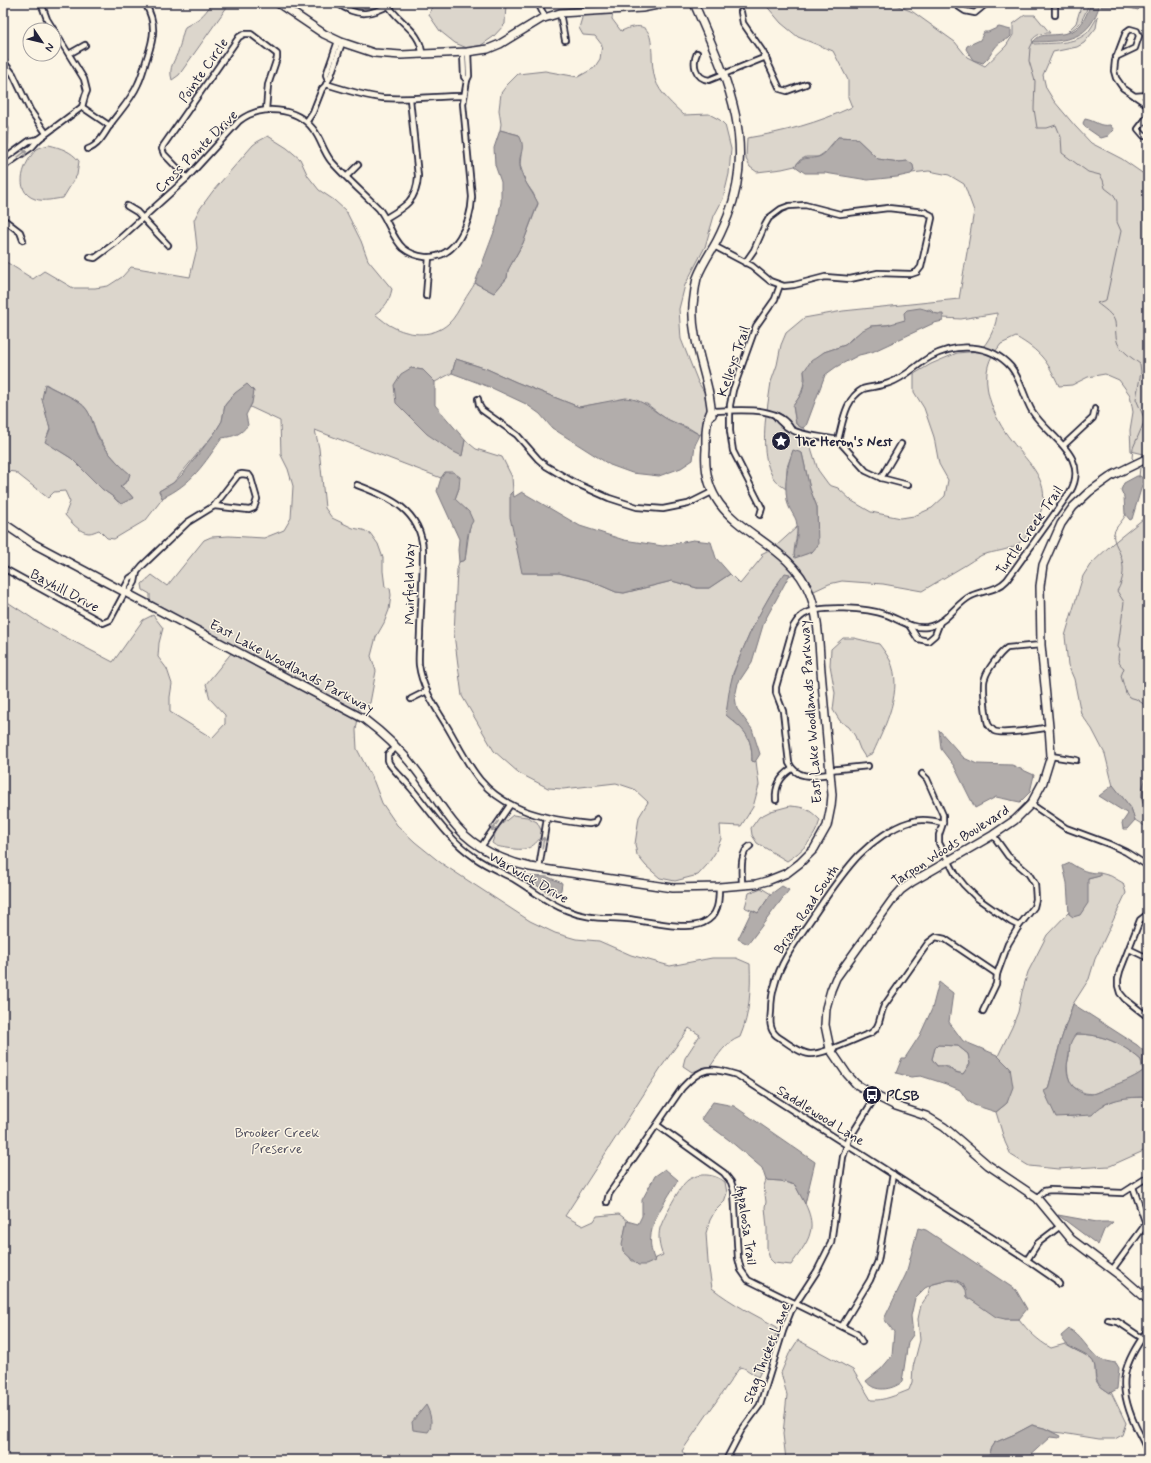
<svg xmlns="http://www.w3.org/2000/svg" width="1151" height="1463" viewBox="0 0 1151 1463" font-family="Mynerve,sans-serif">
<rect width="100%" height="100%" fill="#fcf5e5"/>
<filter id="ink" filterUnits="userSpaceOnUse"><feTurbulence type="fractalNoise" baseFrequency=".025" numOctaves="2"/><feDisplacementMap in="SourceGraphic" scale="8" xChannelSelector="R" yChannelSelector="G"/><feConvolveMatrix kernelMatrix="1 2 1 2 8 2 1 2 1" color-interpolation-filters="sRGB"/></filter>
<g filter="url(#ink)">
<g fill="#dcd6cc" stroke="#7f7c84" fill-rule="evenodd">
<path d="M212,3H219L227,7L179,75L172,80C168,66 175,62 179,49C181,42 182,35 185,27C199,19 203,17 212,3Z"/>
<path d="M433,3H506L505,24L493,37L480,46L467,48L455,43L440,31L429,15Z"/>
<path d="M581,3H614L613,7L581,9Z"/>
<path d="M764,3H891L913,12L955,42L967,57L985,66L1006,46L1013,35V24L1025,15H1035L1050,33C1042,33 1037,34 1032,40L1034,44C1050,43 1075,45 1088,32C1092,27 1095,21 1098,16L1096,28L1084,43L1077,47L1053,52L1043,75L1046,88L1054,101L1075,126L1091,143L1122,159L1148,177V455L1131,451L1130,430L1133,412L1130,395L1119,380L1105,374L1088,377L1072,385L1059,386C1047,360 1040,351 1016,337L1001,344L995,352L983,347C990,339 997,324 997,313L961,319L943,318V315L936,314L929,309L896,324L871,326L852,338L845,345L824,352L804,371C805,385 802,395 793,406L796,424L802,428L804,427L807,434L794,428L783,415L767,410L771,382L777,365L781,345L786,333L804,318L843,311L959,299L974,211L964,184L949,175L929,171L912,173L914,170L908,161L899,162L878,159L856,138L838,137L824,153L818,157H806L800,160L795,166L782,169L757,172L750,167L746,159L747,138C784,132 818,123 852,107L848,97V80L833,51L798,37L781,23Z"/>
<path d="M1082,3H1089C1085,14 1080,29 1068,31L1076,23Z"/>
<path d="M613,12L612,19L621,31C625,30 629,27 633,27C652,23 651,42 652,54C652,62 653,72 655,79C660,94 673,105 684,115L709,114L720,120L725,125L731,149L729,174L723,199L714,216L705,247L685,285L679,309L681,339L698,382L709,400V405L705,427L700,435L689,428L666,419L647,404L602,403L579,407L516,382L487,369L456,359L452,373L435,382L423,370L411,368L462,455L465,440L476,449L502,457L512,477L513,491L510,494L523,573H559L588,580L616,592L624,593L672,581L697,588H709L730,574L740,584L763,556L761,554L771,549L796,573L789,576L790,575L773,590L752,628L733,673L726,715C744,730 752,735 752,761H756L759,785L753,807L741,826L720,825L721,839L715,853L707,865L698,875L675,881L660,878L646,866L637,855L635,844L639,817L648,802L634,789L616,783L563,789L548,788L519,773L494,751L462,696L454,634L457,569L459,562L465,560L470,525L455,499L459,488L445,473L441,478L315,430L319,448L325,508L332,518L353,528L363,530L370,533L378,544L383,558V571L385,587L390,588L391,595L389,610L384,623L376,637L371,656L376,671L370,703L359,707V713L150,603V594L143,590L142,584L152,575L167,586L204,540L211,537L229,536L264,538L284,530L291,518L293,486L288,469L281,455L280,421L250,407L252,403L235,393L225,405L222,421L214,434L173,483L159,491L163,498L146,520L114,539L107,538L99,530C96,531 92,533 89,533C80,533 71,522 65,515L70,502L65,491L54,492L48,498L15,472L6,471L3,473V260L33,279L44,271L73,288H95L108,286L122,277L131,267L190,277L197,248L194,220L199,210L213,191L253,145L257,142L268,136L287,148L300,159L308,176L319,190L334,200L346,211L361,241L368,260L392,289C389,302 386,306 375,314C381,319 388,325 395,328C412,336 433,337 448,324C455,318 459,309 464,301C467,295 472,289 475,283L494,293L507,278L508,270L523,243L538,204L533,193L526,183L520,165L521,155L519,135L500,130L501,124L499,110L501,93L507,85L518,74L545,71L578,77L594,68L600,59L602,45L595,36L583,35L579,28L582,18L581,13ZM46,384C57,392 79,398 87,410C93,419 94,430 100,439C107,452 118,464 129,474L128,481L120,487L129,493L133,498L118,502L112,496L102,489L71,458L46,442L50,429L42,399Z"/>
<path d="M3,119L9,128L8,144L5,153H3Z"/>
<path d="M49,145C61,148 71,151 79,161L77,175L63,198C54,199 44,202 35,199C12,191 24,161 37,149C40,147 45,146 49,145Z"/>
<path d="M980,351L992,356C978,381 994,419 1011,440C1029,464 1054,483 1039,516C1034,527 1028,536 1019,543C1009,551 994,551 982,555C976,558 969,563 964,566C950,574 936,583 922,591L883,584L842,581L829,584L814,591L810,589L775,547L797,527C798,536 792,550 795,557L812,552L817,522V507L810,489L802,453L793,451L787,467L786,489C782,486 777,483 774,479C762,460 764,434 766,414C773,417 776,421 781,426C789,432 799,436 808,438L818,470L829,485L838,488L852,501L871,512L901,518L914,516L932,508L945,496L948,480L939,464L934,437L924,408L914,392V374L931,364L957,353Z"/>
<path d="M1148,515V773L1145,785L1146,807L1148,806V828L1135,820L1131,808L1113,786L1105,754L1092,729L1081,714L1074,679L1068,665L1065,636L1083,576L1090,565L1112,544Z"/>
<path d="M3,599L44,626L113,662L143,620L153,615L163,628L159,643L158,657L167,669L172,684L170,697V712L212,738L225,724V715L210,699L206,684L233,651L358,718L356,730L357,749L374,782L382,803L397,825L415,842L441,863L530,921L555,933L576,939L599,941L631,955L670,966L712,958H736L750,964C751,989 750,1014 740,1037C725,1043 719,1054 710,1067L692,1072L683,1066L685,1058L700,1035L689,1028L660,1069L565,1216L583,1226L594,1221L597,1216L619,1214L628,1221C622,1230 625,1252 632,1261L655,1260L654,1259L663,1255C659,1248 658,1236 660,1228C663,1219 680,1185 688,1180C700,1172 714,1174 725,1182L727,1193L724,1202L715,1211L710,1220L706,1233L708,1262L712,1288C732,1304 755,1315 777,1327L774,1345L758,1377L744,1368L740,1367L682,1451L686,1457L684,1460H3Z"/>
<path d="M843,638H854L879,644C883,649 887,655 890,660C904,690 885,726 873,753L865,757L860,749L855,736L849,727L840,721L833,710L835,693L830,665L831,649Z"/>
<path d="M790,806C805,807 809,809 820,820C815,838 803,851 787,861L757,843L752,835L751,828L759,817L771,811Z"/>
<path d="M513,815L527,817L537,822L543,834C532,850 525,851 507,848C500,847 497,847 492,843L497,828Z"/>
<path d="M1100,873L1111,876L1123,883L1126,893L1095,959L1089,979L1073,1004L1061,1040L1048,1089L1066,1116L1074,1117L1120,1098L1148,1097V1149L1110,1166L1058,1169L1029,1166L1011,1155L1005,1142L996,1112L1007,1103L1010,1068L998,1056L1012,1027L1018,1012L1022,992L1028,972L1047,935L1069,912V914L1088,879L1099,876Z"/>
<path d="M761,888L771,894L758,913L746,908L745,907L749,893Z"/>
<path d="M1075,1034C1103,1034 1121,1043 1141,1060L1143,1071L1132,1079L1093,1094L1085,1093L1077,1089L1071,1085L1068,1075L1067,1065L1069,1056V1043Z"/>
<path d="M938,1045L958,1046L968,1054L970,1064L963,1074L953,1071L949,1067L937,1066L932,1059L935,1048Z"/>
<path d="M766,1180L781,1181L795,1185C802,1198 815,1217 810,1233C808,1243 797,1256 791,1265L774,1263L770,1259L767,1249V1228L765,1207L766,1202L764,1186Z"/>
<path d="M949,1280C957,1281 962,1283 966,1290L1005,1319H1019C1028,1331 1037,1340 1051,1348L1065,1344C1072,1350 1084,1352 1091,1359C1097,1365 1094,1374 1096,1380C1098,1386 1105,1389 1110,1393L1111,1392L1126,1423L1122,1435L1115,1439H1099L1062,1433L1053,1432L1044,1428L1032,1425L1015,1434L994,1443L990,1449L989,1460H786L783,1434L787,1395L781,1373L789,1354L798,1340L853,1370L871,1400C884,1401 896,1395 909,1390L912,1382L913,1367L920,1340L918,1319L921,1305L928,1295L930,1285Z"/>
</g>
<g fill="#b2adab" stroke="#78757e" fill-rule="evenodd">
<path d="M1091,3H1100C1090,41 1067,41 1033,42C1038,36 1042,35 1050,35C1077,34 1082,28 1091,3Z"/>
<path d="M1102,3H1144L1138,10L1126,7H1101Z"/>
<path d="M999,27L1011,30V36L1008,39C993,43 994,54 983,63L973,60L966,49L967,46L980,40L984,32H988Z"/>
<path d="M1085,119C1096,121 1099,127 1110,125L1114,130L1108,136L1101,138L1085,127L1083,123Z"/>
<path d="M500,130L519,135C527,150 518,153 520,166C522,180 532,191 538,203L523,243L508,270L507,278L494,293L475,283L497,224L501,202V182L495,165L494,148Z"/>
<path d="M838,137L856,138L878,159L899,162L908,161L913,165L914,170L911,174L897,177L868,180L825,173H805L795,166C805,155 806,160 818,157C826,155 833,143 838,137Z"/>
<path d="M920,308C930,310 934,315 943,314V321L934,323L872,352L859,355L836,367L825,375L806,426L802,428L796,424L793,406L802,393L805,379L804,371L811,361L824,352L845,345L861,331L871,326L887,325L905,320L904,313L907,310Z"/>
<path d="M456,359L487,369L516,382L579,407L626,398C643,399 653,411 667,419C678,425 689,428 700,435L695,445L693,460L681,468L659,476L632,473L610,465L552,428L540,414L526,404L492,388L452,373Z"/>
<path d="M411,368L423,370L435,382V405L465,440L462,456L452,451L427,434L396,403L394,385L401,374Z"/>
<path d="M45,384C57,392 79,398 87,410C93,419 94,430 99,439C107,452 118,464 130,474L128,480L120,487L129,493L133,498L121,504L112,496L102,489L71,458L45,442L50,429L42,399Z"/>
<path d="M247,384L254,391L252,403L246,415L248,425C240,435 235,436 222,438C204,464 192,484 162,498L159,491L173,483L183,474L214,434L222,421L225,405L235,393Z"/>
<path d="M793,450L802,453L810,489L817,507L818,545L812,552L795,558L794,554C796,543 799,531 796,520C793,513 788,508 787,500C784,482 787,467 793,450Z"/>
<path d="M445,472H453L460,477L459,488L455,499L469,512L473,521C466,531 467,548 465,560L459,562L458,550L459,539L437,491L441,478Z"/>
<path d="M1137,476H1140L1144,479L1132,519L1130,520L1125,514L1124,497L1121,490L1124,483Z"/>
<path d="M513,491L514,497L522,492L580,526L624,540L663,546L693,540L711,542L716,558L730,574L709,588H697L672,581L624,593L616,592L588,580L559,573H522L510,517V494Z"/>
<path d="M785,573L790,574L764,622L752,662L738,683L735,697L737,709L752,729L760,754L755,762L752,761C752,735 744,730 726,715C728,701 729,685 734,672C746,639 764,601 785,573Z"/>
<path d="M939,730L964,758L977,764L1012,765L1034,775L1030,792L1020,802L996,797L975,808L954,766L941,749Z"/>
<path d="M1148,773V806L1146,807C1137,800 1144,782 1148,773Z"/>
<path d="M1113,785L1131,808L1135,820L1127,829H1123L1122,823L1128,814L1099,796Z"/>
<path d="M1070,863C1081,870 1087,873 1100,873V876L1088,879V903L1080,915L1073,917L1069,914L1067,883L1063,866Z"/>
<path d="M522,876L548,877L562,883L561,890L555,897Z"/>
<path d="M782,886L789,890L748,944L738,939L752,910L758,913L771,894Z"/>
<path d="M939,982L953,993L949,1022L963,1041L997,1055L1010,1068L1013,1087L1007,1103L996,1112L974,1105L967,1100L960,1090L946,1084L921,1076L911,1077L896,1073L902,1058H905L920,1035L932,1009ZM938,1045L958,1046L968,1054L970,1064L963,1074C960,1073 956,1073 953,1071C947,1067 945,1065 937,1066L932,1059L935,1048Z"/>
<path d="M1073,1004L1137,1045L1148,1055V1097C1128,1097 1106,1098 1092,1115L1056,1117L1044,1091L1048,1089L1061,1040ZM1076,1034C1103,1034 1121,1043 1141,1060L1143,1071C1132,1079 1120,1083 1107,1088C1102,1090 1097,1093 1092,1094C1073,1096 1064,1076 1068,1060C1071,1048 1067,1045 1076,1034Z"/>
<path d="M713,1102L734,1106L815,1162L805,1204L795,1185L781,1181L766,1180L762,1168L729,1140L701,1119Z"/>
<path d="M665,1169L678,1180C663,1207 641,1229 655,1261L646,1265H638L623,1251L622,1244L627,1221L638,1224L642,1216V1200L655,1176Z"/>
<path d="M1058,1215L1097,1222H1113L1104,1230L1098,1245Z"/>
<path d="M918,1228L926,1230L1016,1290L1027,1309L1019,1319H1005L996,1317L967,1297L966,1290L963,1284L956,1280H949L933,1284L925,1288L915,1298L911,1316L913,1335L908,1342L902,1382C892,1390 874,1393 866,1381L881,1369L892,1356L894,1332L884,1319L906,1274Z"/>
<path d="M1069,1329C1081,1335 1087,1349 1098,1358C1103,1361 1110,1362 1116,1363L1119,1368L1117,1389L1110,1393C1106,1390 1100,1387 1098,1383C1093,1376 1098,1365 1091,1359C1080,1350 1067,1350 1061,1336Z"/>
<path d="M426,1405C430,1412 434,1425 428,1432L413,1430L412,1422Z"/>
<path d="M1032,1425L1044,1428L1060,1436L1059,1438L1050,1437L1025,1460H989L990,1449L994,1443L1015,1434Z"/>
</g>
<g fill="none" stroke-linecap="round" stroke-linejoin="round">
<g stroke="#78757e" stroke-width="1">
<path d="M1033,42L1030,48L1029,61L1035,81L1034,109L1037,128H1047L1056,125L1061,137L1062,153L1088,172L1100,175L1103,180L1105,188L1114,195L1117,202V222L1121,231L1106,300L1097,303C1103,308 1113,314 1115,322C1116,329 1115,337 1118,344C1123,352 1132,358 1140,364L1141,372L1136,399L1145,420L1133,448L1132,458L1134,460"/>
<path d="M1139,477L1140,468L1139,467"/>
<path d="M1126,514C1123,521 1116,526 1114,533C1112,540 1118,547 1120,554C1125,566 1124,580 1117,591L1124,602L1118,647L1120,650C1117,657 1117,663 1124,668L1121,676L1126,693L1129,697L1136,699L1148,707"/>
</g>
<defs>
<g id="street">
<path d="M337,3C358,18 372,15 394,3"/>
<path d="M387,3C397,23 422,30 422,55"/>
<path d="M538,3L545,17"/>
<path d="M953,3L965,11L975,13L987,3"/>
<path d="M741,12L743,23L763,52L780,89L787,91L806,84"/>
<path d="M560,13L565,40"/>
<path d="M1055,15V3"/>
<path d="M463,53L464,77L467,80"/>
<path d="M697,53C692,64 695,78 709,80L766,57"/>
<path d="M69,54L85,45"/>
<path d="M1116,57L1135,48L1139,36L1137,31L1130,29L1126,32L1115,61L1114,71L1116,78L1123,88L1148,105"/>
<path d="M3,61L13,74L30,110L46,133"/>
<path d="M328,80L326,75L338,41"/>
<path d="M326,84C345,90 364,96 383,98C410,100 437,96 463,96"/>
<path d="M1135,96L1148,95"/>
<path d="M82,107L110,126"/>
<path d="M1148,116L1138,129L1144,136H1148"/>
<path d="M307,121L313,112L322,89L326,85L331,75L342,43"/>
<path d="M88,149C99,146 106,131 112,122C121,110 132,98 138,84C142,76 144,67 147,58C154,37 157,24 145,3"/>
<path d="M3,160L29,141L39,139"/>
<path d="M3,167L32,147L39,139L82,107L85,96L87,91L84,79L47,19L41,3"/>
<path d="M347,176L358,165"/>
<path d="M187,178L164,154L162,149L163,146L239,37L244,34H251L277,54V58L268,85L266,110"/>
<path d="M127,206L137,212L168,245"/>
<path d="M386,218C405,207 417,200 418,176L410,99"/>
<path d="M3,219L20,232L23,240"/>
<path d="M714,246L752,266L770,281L784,286L794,285L825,277L850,279L878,273L911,274L917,272L921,267L932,218L931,215L925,212L888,208L840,214L805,205L789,206L781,209L769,218L765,225L754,250L745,263"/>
<path d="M90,257L95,258L115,243L187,178L239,121C261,104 296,107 313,129C321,139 323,151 331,161C346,178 363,193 379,209C388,220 392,238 403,248C409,253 416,256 425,257C456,260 471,222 472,197L463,104L467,80L469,76L468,52"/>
<path d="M426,296L429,257"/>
<path d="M478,399L479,405L482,410L517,435L538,459L546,466L573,482L609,498L637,507L663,509L688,504L712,492"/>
<path d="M711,411C736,411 778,404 791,429"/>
<path d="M775,415C789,437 815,435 838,440L866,471L881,478L908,485"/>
<path d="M1064,445L1093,418L1095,409"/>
<path d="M242,474L249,475L251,478L257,499L254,508L249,510L214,506L238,475Z"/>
<path d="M881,478L901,444"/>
<path d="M357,485C389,497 421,510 423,550C423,577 421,604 420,631C420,642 418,654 419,665C422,688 436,708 448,728C458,745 467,764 480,780C507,812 549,820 589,824L595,823L597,819"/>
<path d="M760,515L762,508L733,451L730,431V405L733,390L756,326L775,299L780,285"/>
<path d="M3,568L103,623L110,620L125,592"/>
<path d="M123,591L130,578L136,574"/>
<path d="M128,594L135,582L137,572L142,566L188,522L214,506"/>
<path d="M909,625L918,639L928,641L935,635L940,622"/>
<path d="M1041,645L1007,648C1000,653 987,670 985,678C982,684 986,717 988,724C989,726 992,729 994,731C1002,735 1040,729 1049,727"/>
<path d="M411,699L427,691"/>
<path d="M397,747L388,754V760L389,763C395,772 404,779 411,788C431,812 448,839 474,857C486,866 501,872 514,879C531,889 547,903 566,910C589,920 605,917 628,919C647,921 686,931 703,923C719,916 719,901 719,887"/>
<path d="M1051,756L1076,760"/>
<path d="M829,770L868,766"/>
<path d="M830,774C814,776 797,780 789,763L783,711L776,693V687L793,627C796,622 798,618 803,615C819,604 868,608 887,615C900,620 911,629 927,627C947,624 955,604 971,596C984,590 997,591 1007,580L1070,492C1085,466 1067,449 1050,432C1043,425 1037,419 1032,411C1024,397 1021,380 1011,367C990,343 956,343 930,357C916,365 905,378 889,383C881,386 871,387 863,389C845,399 843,422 838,440"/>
<path d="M922,774L927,779L943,815V823L939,835V843L956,875L964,885L977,898L1011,922L1019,926"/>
<path d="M776,800C775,786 780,777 792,769"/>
<path d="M1031,804L1066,828L1109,844L1126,852L1148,866"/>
<path d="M943,823C932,820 921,818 910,822C892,827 872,842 859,855C841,874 827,896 812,918C798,939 781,960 775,984C772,993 771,1002 771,1011C770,1020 769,1030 777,1036C786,1042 799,1053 810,1054C823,1055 857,1038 871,1033C881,1027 879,1016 884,1006L928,943L936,937L945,939L997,974"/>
<path d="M481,847L510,805"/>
<path d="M539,868L547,818"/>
<path d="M742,885C742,873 739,853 750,846"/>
<path d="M1148,914L1140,920L1120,971L1118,979V986L1120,993L1125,999L1148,1017"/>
<path d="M1129,949L1148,958"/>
<path d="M983,1011L996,984L997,974L1008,944L1019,926L1034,907L1036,899L1035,884L1028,873L1008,856L993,835"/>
<path d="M657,1125L724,1173L731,1182L734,1191L738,1258L741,1270L748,1280L857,1334L862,1342"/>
<path d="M1133,1187L1146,1224"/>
<path d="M1037,1198L1044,1191L1050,1190L1123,1193L1148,1177"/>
<path d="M607,1202L609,1194L682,1088C702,1066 711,1067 737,1075L1027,1260L1056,1280L1059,1284"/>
<path d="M1027,1260L1038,1243L1059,1227"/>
<path d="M1112,1270L1148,1221"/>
<path d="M1108,1320L1118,1322L1142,1338"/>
<path d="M842,1326L870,1280L878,1261L893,1174"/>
<path d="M1148,1329C1123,1366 1116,1382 1135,1425C1139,1434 1145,1443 1148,1453"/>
<path d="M726,1460L741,1431L760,1405L783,1331L791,1311L817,1271L831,1243L843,1157L849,1139L876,1096"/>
<path d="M1146,1460L1148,1459"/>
</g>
<g id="secondary">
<path d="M278,3L324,34L341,42L374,53L401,55L467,52L488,49L500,44L541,19L560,13L642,8L668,3"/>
<path d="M694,3C724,73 758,138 728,216C724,226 720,236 714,246C708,256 701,267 697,278C695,287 694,296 693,305C691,333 702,362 708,389C710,398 711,407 712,415"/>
<path d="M1148,458L1113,475L1089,492L1073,507L1061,524L1043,565L1040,586L1041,645L1049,727L1051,756L1043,782L1031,804L1015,820L993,835L912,882L901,890L893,899L836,978L831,990L826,1008L825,1025L830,1049L847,1074L856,1084L876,1096L896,1106L926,1116L944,1127L988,1165L1037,1198L1071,1239L1123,1278L1148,1300"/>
<path d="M3,523L34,544L364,719C384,734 401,750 416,770C430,788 441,809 457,827C475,848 503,861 530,867L673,888L719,887L756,884L767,881L787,873L800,863L814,849L827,826L831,806L832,795C828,754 825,712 821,671C819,646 819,618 810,594C785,530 699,533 706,449C706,437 705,423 711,411"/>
</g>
</defs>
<use href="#street" stroke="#22223b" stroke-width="8"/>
<use href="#secondary" stroke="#22223b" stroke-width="10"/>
<use href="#street" stroke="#fcf5e5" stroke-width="4.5"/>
<use href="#secondary" stroke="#fcf5e5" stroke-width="7"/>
</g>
<defs><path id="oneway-shaft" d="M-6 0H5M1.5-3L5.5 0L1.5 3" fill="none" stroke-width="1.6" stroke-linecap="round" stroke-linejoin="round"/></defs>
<g stroke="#9a9698">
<use href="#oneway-shaft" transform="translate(22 154) rotate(-36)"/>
<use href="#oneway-shaft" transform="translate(495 826) rotate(125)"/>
<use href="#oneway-shaft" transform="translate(543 843) rotate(-81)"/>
</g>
</g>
<defs>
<symbol id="sight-disc" viewBox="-11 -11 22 22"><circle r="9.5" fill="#22223b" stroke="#fcf5e5"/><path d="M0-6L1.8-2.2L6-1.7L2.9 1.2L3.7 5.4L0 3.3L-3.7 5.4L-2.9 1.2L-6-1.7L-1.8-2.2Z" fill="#fff"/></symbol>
<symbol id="bus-disc" viewBox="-11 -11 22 22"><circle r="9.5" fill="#22223b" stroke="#fcf5e5"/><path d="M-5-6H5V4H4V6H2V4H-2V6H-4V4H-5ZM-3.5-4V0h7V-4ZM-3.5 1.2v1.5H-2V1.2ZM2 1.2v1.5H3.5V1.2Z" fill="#fff"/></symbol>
</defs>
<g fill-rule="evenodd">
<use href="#sight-disc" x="770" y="430" width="22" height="22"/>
<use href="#bus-disc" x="861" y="1084" width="22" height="22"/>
</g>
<g text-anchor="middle" stroke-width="3" stroke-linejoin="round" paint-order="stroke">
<g font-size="14" fill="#22223b" stroke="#fcf5e5">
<text transform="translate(203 70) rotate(-55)" y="5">Pointe Circle</text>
<text transform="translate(196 151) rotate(-45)" y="5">Cross Pointe Drive</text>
<text transform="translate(733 361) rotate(-71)" y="5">Kelleys Trail</text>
<text transform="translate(1029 530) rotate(-55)" y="5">Turtle Creek Trail</text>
<text transform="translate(409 584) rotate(-90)" y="5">Muirfield Way</text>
<text transform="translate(65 590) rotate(28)" y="5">Bayhill Drive</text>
<text transform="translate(292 666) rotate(28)" y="5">East Lake Woodlands Parkway</text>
<text transform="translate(810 712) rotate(-94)" y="5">East Lake Woodlands Parkway</text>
<text transform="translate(950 845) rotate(-33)" y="5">Tarpon Woods Boulevard</text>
<text transform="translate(529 877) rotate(30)" y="5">Warwick Drive</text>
<text transform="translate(806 909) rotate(-56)" y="5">Brian Road South</text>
<text transform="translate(821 1115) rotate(32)" y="5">Saddlewood Lane</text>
<text transform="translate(747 1225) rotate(82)" y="5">Appaloosa Trail</text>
<text transform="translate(766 1353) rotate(-69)" y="5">Stag Thicket Lane</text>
</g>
<g font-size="14" font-weight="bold" fill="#22223b" stroke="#fcf5e5" text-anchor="start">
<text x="795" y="446">The Heron's Nest</text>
<text x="886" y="1100">PCSB</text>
</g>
<g font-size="14" fill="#504f5f" stroke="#fcf5e5">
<text x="277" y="1137">Brooker Creek<tspan x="277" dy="16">Preserve</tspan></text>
</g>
</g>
<rect width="1151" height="1463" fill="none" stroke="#fcf5e5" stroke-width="16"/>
<rect x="8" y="8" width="1135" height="1447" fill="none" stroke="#22223b" stroke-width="1.5" filter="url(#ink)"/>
<g transform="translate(42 42) rotate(125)"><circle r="19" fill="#fcf5e5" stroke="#a5a1a1"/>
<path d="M0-3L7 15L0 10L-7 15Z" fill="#22223b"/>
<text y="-6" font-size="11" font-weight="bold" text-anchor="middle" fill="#22223b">N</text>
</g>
</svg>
